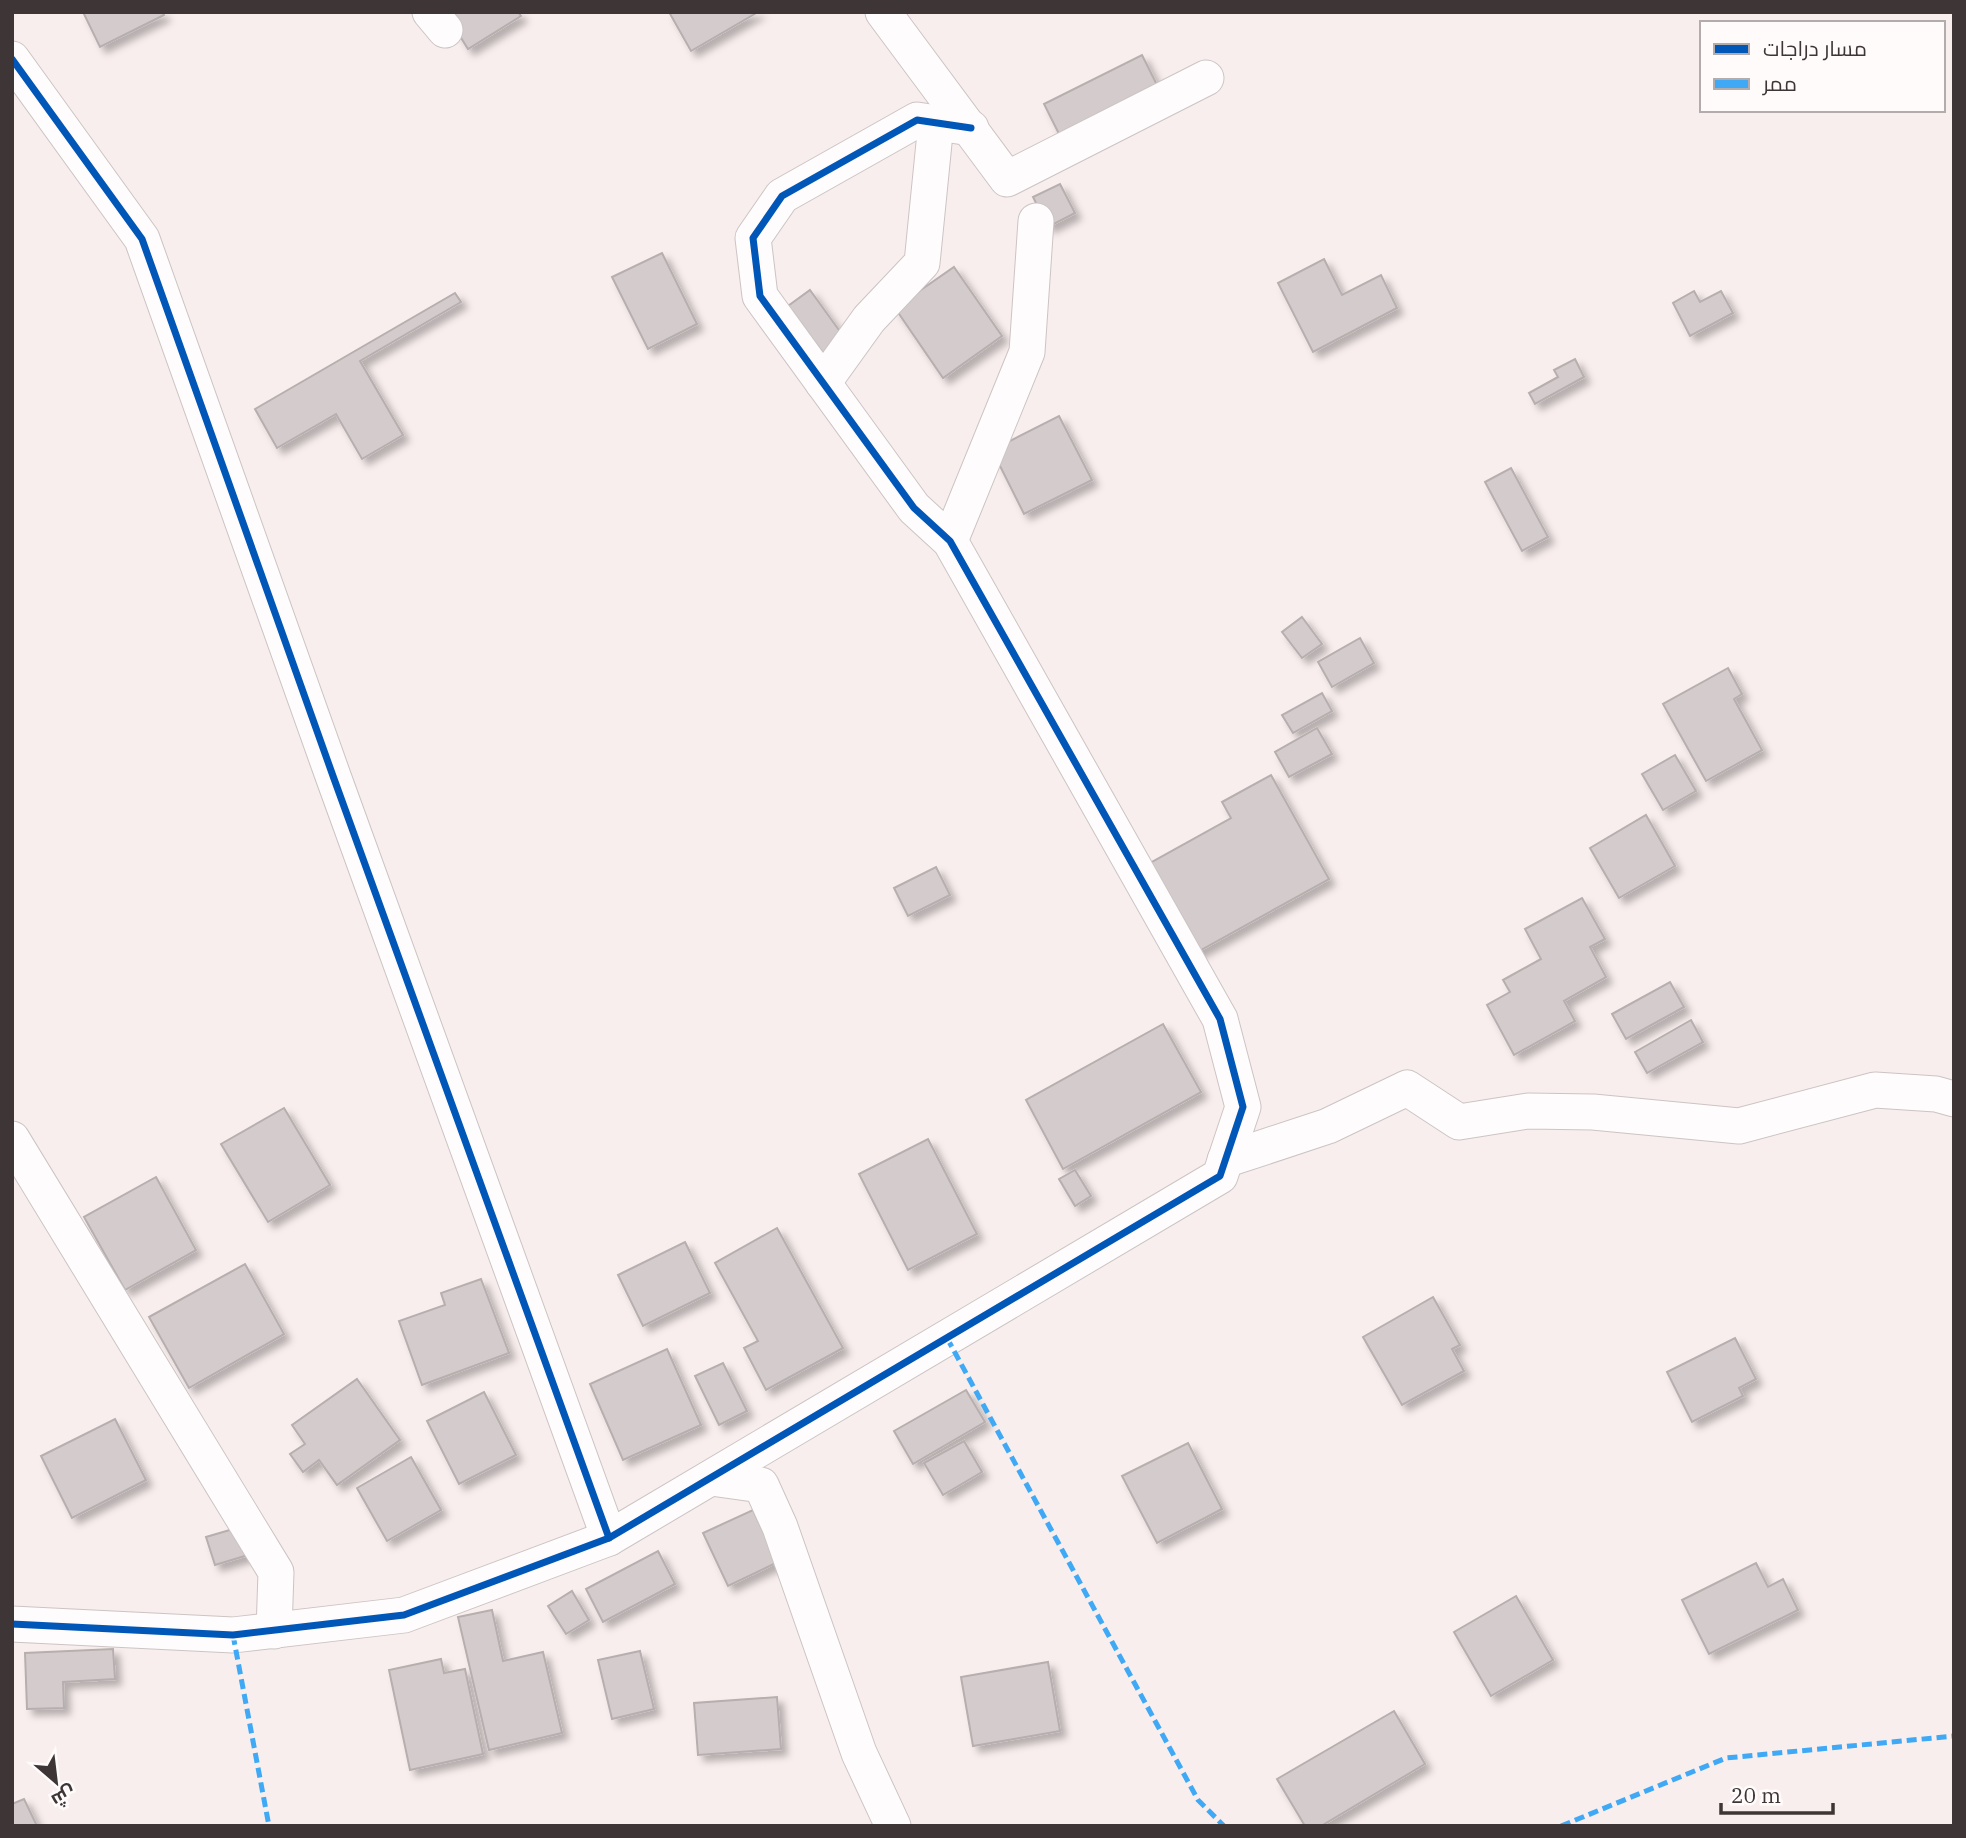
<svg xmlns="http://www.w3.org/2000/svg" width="1966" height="1838" viewBox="0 0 1966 1838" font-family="'IBM Plex Serif',Cairo,serif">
<defs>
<filter id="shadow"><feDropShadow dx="6" dy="6" stdDeviation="3.5" flood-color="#0004"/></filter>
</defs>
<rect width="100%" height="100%" fill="#f9eeee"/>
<g fill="#d4cccc" stroke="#b7afaf" stroke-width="2" filter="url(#shadow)">
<path d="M83,12H162L164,15L100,47Z"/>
<path d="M445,12H518L521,16L468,49Z"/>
<path d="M669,12H758L691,51Z"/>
<path d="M1142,55L1161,93L1063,142L1044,104Z"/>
<path d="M1060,184L1075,213L1048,227L1033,197Z"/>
<path d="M662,253L697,324L648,349L612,277Z"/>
<path d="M1324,259L1342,295L1381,275L1397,308L1313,352L1278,283Z"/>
<path d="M954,267L1002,336L943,378L895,308Z"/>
<path d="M810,290L844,337L823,353L788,306Z"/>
<path d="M1694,291L1700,302L1721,291L1733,313L1690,336L1673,303Z"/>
<path d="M455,293L461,302L360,361L403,435L362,459L336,414L277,448L255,409Z"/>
<path d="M1575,359L1584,377L1535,404L1529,393L1558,377L1554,370Z"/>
<path d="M1059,416L1092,480L1024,514L992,450Z"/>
<path d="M1511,468L1548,537L1522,551L1485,482Z"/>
<path d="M1302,617L1322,644L1302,658L1282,632Z"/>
<path d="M1360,638L1374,663L1332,687L1318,662Z"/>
<path d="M1728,668L1742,694L1734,699L1762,750L1706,781L1663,704Z"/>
<path d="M1322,693L1332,711L1293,733L1282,715Z"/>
<path d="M1317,728L1332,754L1289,777L1275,752Z"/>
<path d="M1675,755L1696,791L1663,810L1642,774Z"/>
<path d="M1271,775L1329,879L1192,955L1143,867L1231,818L1222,802Z"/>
<path d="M1646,815L1675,866L1619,898L1590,848Z"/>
<path d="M936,867L950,895L908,916L894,888Z"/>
<path d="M1582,898L1605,939L1590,947L1606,977L1564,1001L1575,1021L1514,1055L1487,1005L1510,992L1503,980L1541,959L1525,929Z"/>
<path d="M1670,982L1684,1007L1626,1039L1612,1014Z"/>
<path d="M1691,1020L1703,1042L1647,1073L1635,1052Z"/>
<path d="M1163,1024L1201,1092L1063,1169L1026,1100Z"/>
<path d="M284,1108L330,1185L268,1222L221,1144Z"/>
<path d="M928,1139L977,1234L908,1270L859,1174Z"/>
<path d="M1075,1170L1091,1196L1075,1206L1059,1179Z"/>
<path d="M156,1177L196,1250L125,1290L84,1217Z"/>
<path d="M777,1228L843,1348L766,1390L744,1348L758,1341L715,1263Z"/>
<path d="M685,1242L710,1293L643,1326L618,1275Z"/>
<path d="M245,1264L284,1334L189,1388L149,1317Z"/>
<path d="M481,1279L509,1353L422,1385L399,1321L445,1305L441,1293Z"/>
<path d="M1433,1297L1460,1345L1452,1349L1464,1371L1402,1405L1363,1337Z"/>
<path d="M1735,1338L1756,1379L1739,1388L1743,1396L1692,1422L1667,1372Z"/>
<path d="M667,1349L701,1425L623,1460L590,1384Z"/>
<path d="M723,1363L747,1411L719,1425L695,1376Z"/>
<path d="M357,1379L400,1440L337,1485L319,1460L303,1472L290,1454L305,1444L292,1425Z"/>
<path d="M966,1390L985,1422L913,1464L894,1431Z"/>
<path d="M484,1392L516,1455L459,1484L427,1421Z"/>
<path d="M115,1419L146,1480L72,1518L41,1456Z"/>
<path d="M964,1441L982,1472L943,1495L924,1463Z"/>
<path d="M1188,1443L1222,1509L1157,1543L1122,1476Z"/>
<path d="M411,1457L441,1510L387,1541L357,1488Z"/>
<path d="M753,1510L778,1562L728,1586L703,1533Z"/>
<path d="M240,1527L248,1555L215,1565L206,1537Z"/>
<path d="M658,1551L675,1584L603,1622L586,1589Z"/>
<path d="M1756,1563L1768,1587L1783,1579L1798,1610L1709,1654L1682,1600Z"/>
<path d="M572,1591L589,1620L566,1634L548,1606Z"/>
<path d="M1516,1596L1553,1660L1491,1696L1454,1632Z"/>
<path d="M492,1610L503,1661L543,1652L562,1733L489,1750L458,1617Z"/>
<path d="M113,1649L115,1679L63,1682L64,1708L27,1709L25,1653Z"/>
<path d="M640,1651L654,1709L612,1719L598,1660Z"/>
<path d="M441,1659L444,1673L465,1669L483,1754L410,1770L389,1670Z"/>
<path d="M1048,1662L1060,1731L973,1746L961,1677Z"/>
<path d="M777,1697L781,1749L698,1755L694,1703Z"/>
<path d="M1394,1711L1425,1764L1321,1826H1305L1277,1779Z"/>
<path d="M24,1799L37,1826H12V1804Z"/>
</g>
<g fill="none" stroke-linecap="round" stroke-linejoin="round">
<defs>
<g id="street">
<path d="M430,12L445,30"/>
<path d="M883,12L1007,179L1206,78"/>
<path d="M12,59L142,239L333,776L609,1538"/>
<path d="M823,383L869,319L922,263L936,123"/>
<path d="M950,541L1027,352L1036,221"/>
<path d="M12,1139L276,1572L274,1631"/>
<path d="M1225,1160L1328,1126L1407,1088L1459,1122L1528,1111L1593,1112L1739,1126L1875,1090L1936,1094L1954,1099"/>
<path d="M711,1478L761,1485L780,1527L859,1753L893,1826"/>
<path d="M12,1624L233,1635L404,1615L609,1538L1220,1176L1243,1107L1220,1019L950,541L914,508L760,296L753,238L782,196L917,120L971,128"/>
</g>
</defs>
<use href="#street" stroke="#ccc4c4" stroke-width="37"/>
<use href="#street" stroke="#fefcfc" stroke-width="35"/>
<g stroke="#3fa9f5" stroke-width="5" stroke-dasharray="10 5" stroke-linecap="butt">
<path d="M947,1338L1198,1800L1224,1826"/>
<path d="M233,1635L269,1826"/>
<path d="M1561,1826L1726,1758L1954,1736"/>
</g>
<defs>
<g id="cycleway">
<path d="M12,59L142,239L333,776L609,1538"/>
<path d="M12,1624L233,1635L404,1615L609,1538L1220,1176L1243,1107L1220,1019L950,541L914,508L760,296L753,238L782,196L917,120L971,128"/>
</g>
</defs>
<use href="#cycleway" stroke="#fffbfb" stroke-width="11"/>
<use href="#cycleway" stroke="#0057b8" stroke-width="7"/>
</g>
<rect width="1966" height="1838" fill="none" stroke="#3e3636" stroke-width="28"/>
<rect x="1700" y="21" width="245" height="91" fill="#fffbfb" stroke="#b2acac" stroke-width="2"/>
<rect x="1714" y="44" width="35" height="10" fill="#0057b8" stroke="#b2acac" stroke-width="2"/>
<text x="1763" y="56" font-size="21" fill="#3e3636">مسار دراجات</text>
<rect x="1714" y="79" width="35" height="10" fill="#3fa9f5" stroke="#b2acac" stroke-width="2"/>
<text x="1763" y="91" font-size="21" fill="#3e3636">ممر</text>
<g transform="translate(56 1782) rotate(152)" stroke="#fffbfb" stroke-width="5" paint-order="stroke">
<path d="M0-5L12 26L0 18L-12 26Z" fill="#3e3636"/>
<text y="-10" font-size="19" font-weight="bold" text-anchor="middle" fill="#3e3636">ش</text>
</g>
<path d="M1721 1803v10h112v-10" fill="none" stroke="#3e3636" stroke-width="3.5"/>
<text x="1731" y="1803" font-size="21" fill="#3e3636" stroke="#fffbfb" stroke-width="5" paint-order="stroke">20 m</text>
</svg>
